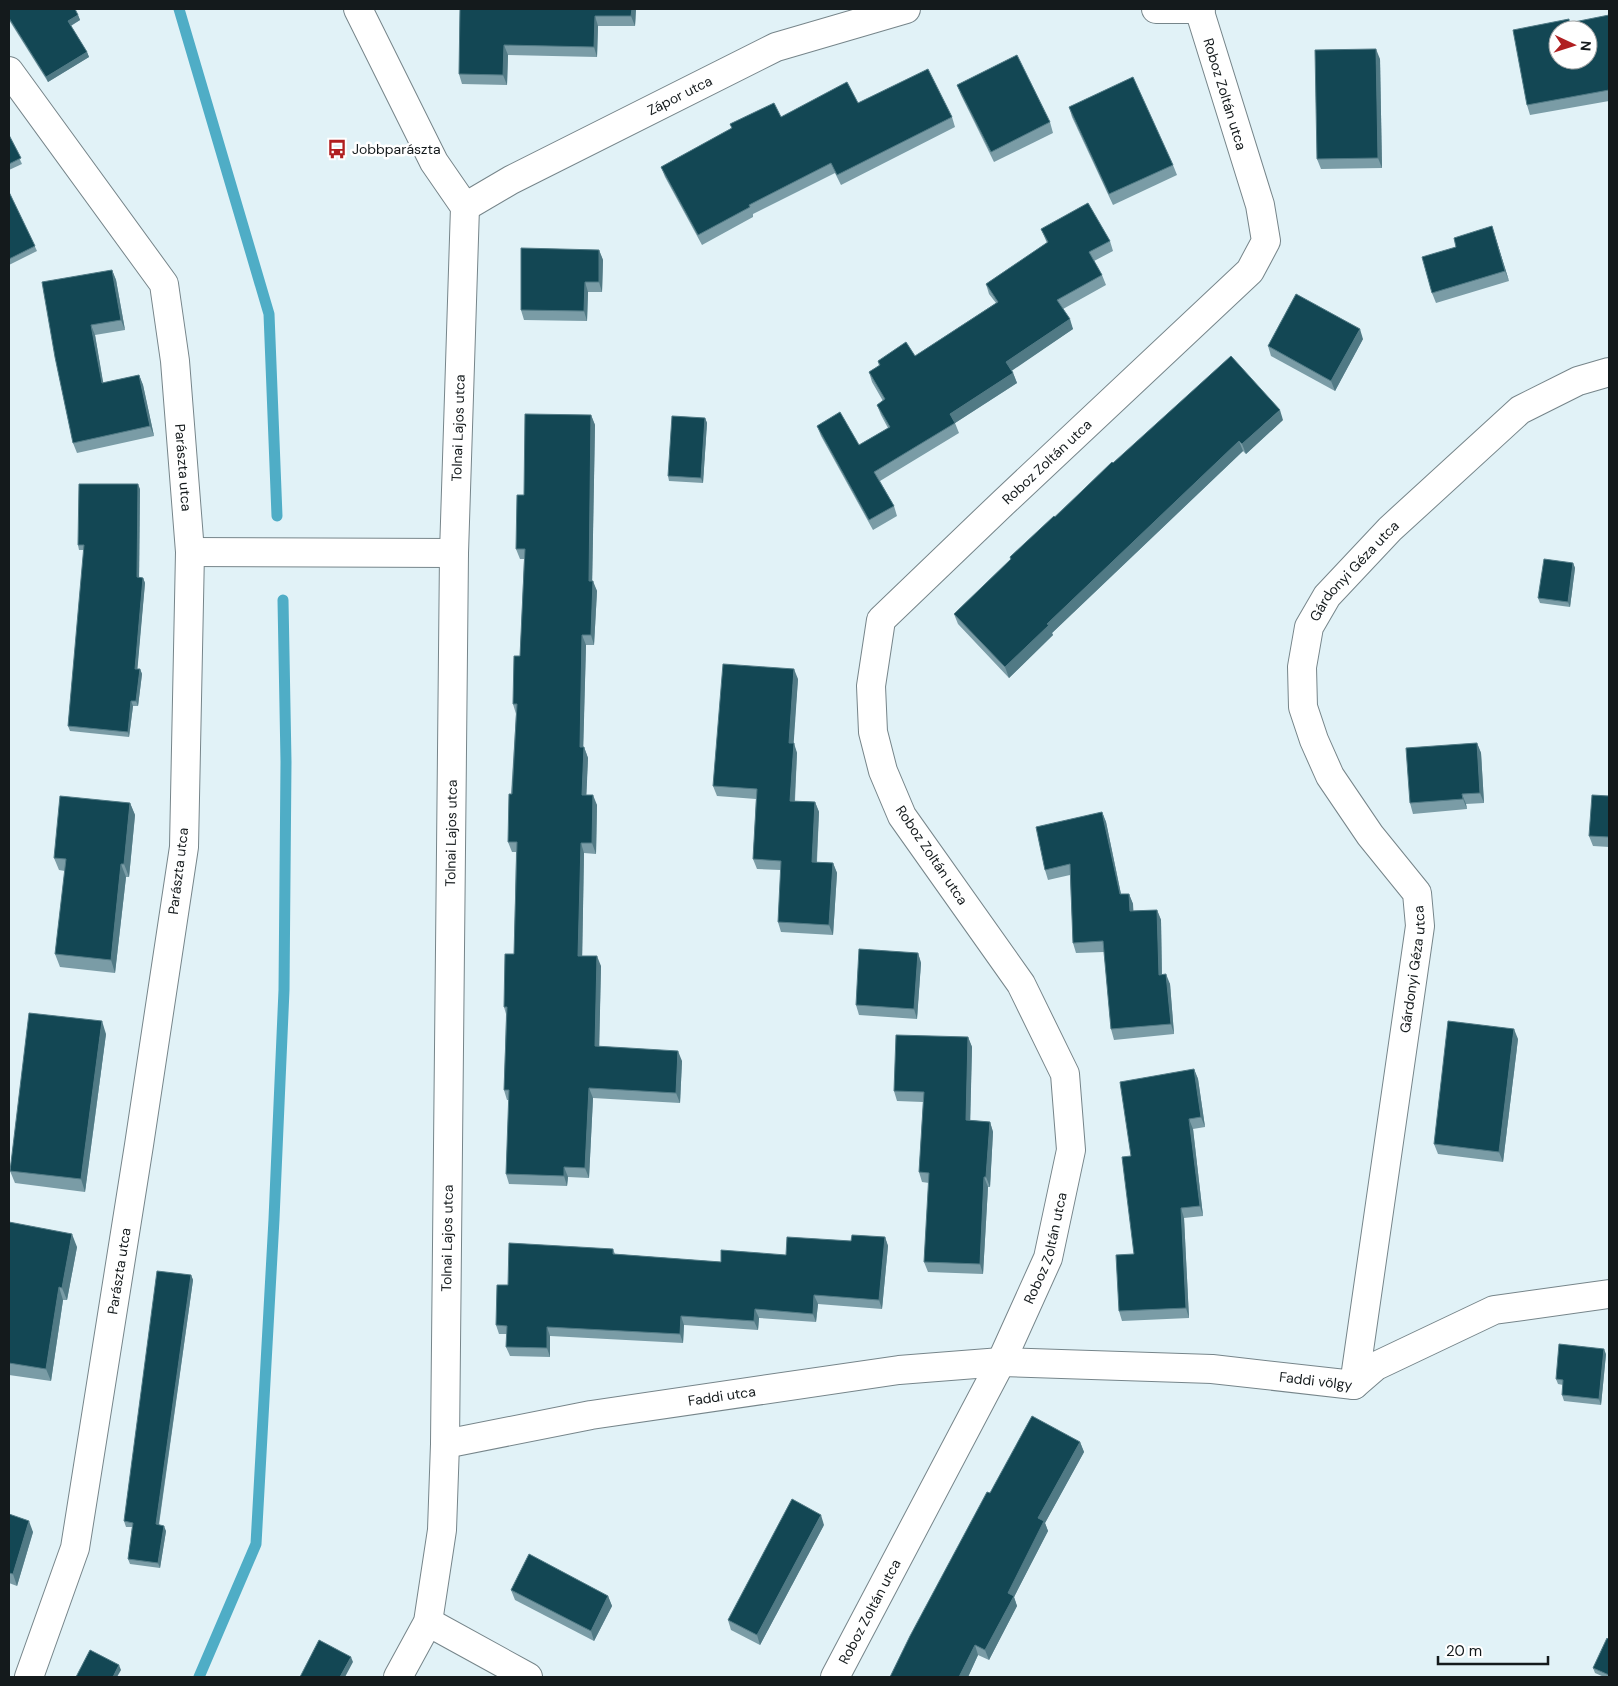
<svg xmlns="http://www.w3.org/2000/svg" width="1618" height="1686" viewBox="0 0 1618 1686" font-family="'DM Sans',sans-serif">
<rect width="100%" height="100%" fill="#e1f2f7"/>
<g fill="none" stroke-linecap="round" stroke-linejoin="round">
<g stroke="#4fadc6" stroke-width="11">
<path d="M179,9L269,314L277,516"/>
<path d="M199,1677L256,1544L274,1219L284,990L286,762L283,600"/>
</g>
<defs>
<g id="street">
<path d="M358,9L434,162L465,207L454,553L445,1444L442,1530L428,1622L398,1677"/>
<path d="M1156,9H1201"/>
<path id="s1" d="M9,71L164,284L175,361L190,552L184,847L139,1145L75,1548L29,1677"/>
<path id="s2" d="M465,207L511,180L776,47L906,9"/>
<path d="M190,552L454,553"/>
<path id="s3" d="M1354,1385L1420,926L1417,893L1370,835L1330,776L1314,740L1303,707L1302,667L1309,627L1327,596L1390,529L1520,410L1578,381L1609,372"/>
<path id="s4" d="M445,1444L591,1415L899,1370L1001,1362L1212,1369L1354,1385L1376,1366L1494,1310L1609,1294"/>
<path d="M428,1622L528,1677"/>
<path id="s5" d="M835,1677L1001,1362L1048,1258L1071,1150L1065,1074L1021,984L902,816L883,771L873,732L871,686L881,620L1003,503L1250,271L1266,241L1260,205L1199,9"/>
</g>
</defs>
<use href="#street" stroke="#76858a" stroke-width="30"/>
<use href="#street" stroke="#fff" stroke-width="28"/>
</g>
<g fill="#7a9ca6">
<path d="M9,9L78,15L80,20L71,26L87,52L89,57L48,82L9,20Z"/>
<path d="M460,9H636L635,26H598L597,57L508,55L507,85L462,84L459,74Z"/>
<path d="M1609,15V101L1530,115L1527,105L1569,19L1570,23Z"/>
<path d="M1380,59L1382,168L1321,169L1317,159Z"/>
<path d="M957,85L1050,122L1053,133L994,162L961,95Z"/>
<path d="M858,103L952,117L955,127L841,185L835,173L753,214V217L702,245L665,177L661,167L732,128L730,124L781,117Z"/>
<path d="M1069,107L1173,165L1177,175L1113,205L1072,117Z"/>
<path d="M9,135L22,164L9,170Z"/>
<path d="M9,192L37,251L9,265Z"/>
<path d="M1492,226L1509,281L1436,303L1432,293L1456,247Z"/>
<path d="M1041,229L1110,241L1113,251L1094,261L1102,275L1106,285L1063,309L1073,329L1012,370L1017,383L955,423L959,433L880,481L894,506L897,516L873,530L821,436L817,426L859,445L888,428L881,415L877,405L883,401L872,382L869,372L879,366L878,361L915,356L996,303L989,294L986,284L1047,243Z"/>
<path d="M599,250L603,260L602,292H588L587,321L524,320L521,310Z"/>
<path d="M112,270L116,280L125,330L95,335L103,383L139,375L143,385L154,436L77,453L73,443L55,357Z"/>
<path d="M1363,339L1335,391L1271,356L1268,346Z"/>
<path d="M591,415L595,425L592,581L597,591L594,645H586L583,747H584L588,758L586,795L597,805L596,854L584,853L582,956L601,966L599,1047L682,1061L680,1103L593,1098L589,1178L568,1177L567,1186L509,1184L506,1174L509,1100H507L504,1090L506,1014L504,1007L514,954L516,852H512L508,842L516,714L513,704L520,656L524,559H520L516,549L524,495Z"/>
<path d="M705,418L707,423L703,483L669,481L668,476Z"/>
<path d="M1283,420L1246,454L1243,451L1052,633L1053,635L1009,678L958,624L954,614L1011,560L1010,557L1113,463Z"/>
<path d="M140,489L139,577L143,578L145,583L137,669H140L142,674L138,706H133L129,737L70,731L68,726L84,550H79L78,545Z"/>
<path d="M1573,563L1575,568L1570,607L1540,603L1538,598Z"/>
<path d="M798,679L793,743L797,753L795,801L815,802L819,812L817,862L833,863L837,873L833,935L781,932L778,922L781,870L757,869L753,859L756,799L717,796L713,786Z"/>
<path d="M1477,743L1481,753L1484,803L1466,804L1467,809L1413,814L1410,803Z"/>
<path d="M1609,796V847L1593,846L1589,836Z"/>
<path d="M130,803L135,815L129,877H126L115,973L60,967L55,954L65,871L59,870L54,858Z"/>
<path d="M1102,812L1106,822L1121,894H1129L1133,904V911L1157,910L1161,920L1162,975L1170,984L1174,1034L1114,1040L1111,1029L1104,952L1076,953L1073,943L1070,875L1048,880L1045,870Z"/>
<path d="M918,953L921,963L917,1019L859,1015L856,1005Z"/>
<path d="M106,1034L85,1192L15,1183L10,1171Z"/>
<path d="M968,1037L972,1047L970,1120L990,1122L993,1132L990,1187H988L983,1274L928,1272L924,1262L929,1183L922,1182L919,1172L923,1102L897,1101L894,1091Z"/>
<path d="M1518,1039L1503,1162L1438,1154L1434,1144Z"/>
<path d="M1194,1069L1198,1079L1205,1127L1193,1129L1203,1216L1184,1218L1189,1318L1122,1321L1119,1311L1134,1254L1131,1156Z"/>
<path d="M9,1222L77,1247L67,1300H63L51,1381L9,1375Z"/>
<path d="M885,1237L888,1246L882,1309L818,1304L816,1322L759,1318L758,1330L684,1325L683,1343L550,1336V1357L510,1356L506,1347L507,1334H499L496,1325L508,1285L613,1249L615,1254L721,1262L786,1255L851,1241Z"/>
<path d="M191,1275L193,1280L159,1525L166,1531L160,1568L130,1564L128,1559L132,1527H126L124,1521Z"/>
<path d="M1606,1354L1601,1405L1564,1401L1562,1395L1563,1385L1558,1384L1556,1379Z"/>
<path d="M1080,1442L1084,1452L1045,1523L1048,1531L1014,1597L1017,1606L989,1660L978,1655L968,1677H890L990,1493Z"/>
<path d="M9,1514L33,1532L17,1586L9,1583Z"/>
<path d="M824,1525L760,1645L731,1630L728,1620Z"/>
<path d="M511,1590L608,1596L612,1606L594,1641L515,1600Z"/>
<path d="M1609,1640V1677H1604L1595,1673L1593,1668Z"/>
</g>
<g fill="#517a85">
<path d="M632,9H636L635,26L631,16Z"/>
<path d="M78,15L80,20L70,26L68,21Z"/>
<path d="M595,16L598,26L597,57L594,47Z"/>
<path d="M504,45L508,55L507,85L503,75Z"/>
<path d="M1376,49L1380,59L1382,168L1378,158Z"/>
<path d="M87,52L89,57L48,82L46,77Z"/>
<path d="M1492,226L1495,236L1509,281L1505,271Z"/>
<path d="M599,250L603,260L602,292L599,282Z"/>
<path d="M112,270L116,280L125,330L121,320Z"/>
<path d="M585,282L588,292L587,321L584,311Z"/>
<path d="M1070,319L1073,329L1010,372L1006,362Z"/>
<path d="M91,325L95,335L105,393L102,383Z"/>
<path d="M1360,329L1363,339L1335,391L1331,381Z"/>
<path d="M1013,373L1017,383L955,423L950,414Z"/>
<path d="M139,375L143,385L154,436L150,426Z"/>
<path d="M1280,410L1283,420L1246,454L1242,444Z"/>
<path d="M591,415L595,425L592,591L589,581Z"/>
<path d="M705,418L707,423L703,483L701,478Z"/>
<path d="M1239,441L1243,451L1052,633L1053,635L1009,678L1005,667L1047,624Z"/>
<path d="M138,484L140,489L139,582L137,577Z"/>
<path d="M1573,563L1575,568L1570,607L1568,602Z"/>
<path d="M143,578L145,583L137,674L135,669Z"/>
<path d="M593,581L597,591L594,645L591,635Z"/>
<path d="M582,635L586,645L583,757L580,747Z"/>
<path d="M140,669L142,674L138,706L136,701Z"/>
<path d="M794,669L798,679L793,753L789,743Z"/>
<path d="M131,701L133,706L129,737L128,732Z"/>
<path d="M794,743L797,753L794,811L790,801Z"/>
<path d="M1477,743L1481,753L1484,803L1480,793Z"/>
<path d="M584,747L588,758L586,805L582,795Z"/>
<path d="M1462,794L1466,804L1467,809L1463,799Z"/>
<path d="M593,795L597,805L596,854L592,843Z"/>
<path d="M815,802L819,812L816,872L812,862Z"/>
<path d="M130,803L135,815L129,877L124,864Z"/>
<path d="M1102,812L1106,822L1123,904L1120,894Z"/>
<path d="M581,843L584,853L582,966L578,956Z"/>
<path d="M833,863L837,873L833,935L829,925Z"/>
<path d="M121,864L126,877L115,973L111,960Z"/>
<path d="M1129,894L1133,904L1134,921L1130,911Z"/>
<path d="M1157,910L1161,920L1162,985L1159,975Z"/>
<path d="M918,953L921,963L917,1019L914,1009Z"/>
<path d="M597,956L601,966L599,1056L595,1046Z"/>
<path d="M1166,974L1170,984L1174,1034L1171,1024Z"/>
<path d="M102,1021L106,1034L85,1192L81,1179Z"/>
<path d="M1514,1029L1518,1039L1503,1162L1499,1152Z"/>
<path d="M968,1037L972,1047L970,1130L966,1120Z"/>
<path d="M678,1051L682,1061L680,1103L676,1093Z"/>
<path d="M1194,1069L1198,1079L1205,1127L1201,1117Z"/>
<path d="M589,1088L593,1098L589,1178L585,1168Z"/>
<path d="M1189,1119L1193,1129L1203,1216L1200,1206Z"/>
<path d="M990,1122L993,1132L990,1187L986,1177Z"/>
<path d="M564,1167L568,1177L567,1186L564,1176Z"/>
<path d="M984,1177L988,1187L983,1274L980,1264Z"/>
<path d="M1181,1208L1184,1218L1189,1318L1186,1308Z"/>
<path d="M72,1234L77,1247L67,1300L62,1288Z"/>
<path d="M885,1237L888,1246L882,1309L879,1300Z"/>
<path d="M191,1275L193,1280L158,1529L156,1524Z"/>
<path d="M59,1287L63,1300L51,1381L46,1369Z"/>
<path d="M814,1295L818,1304L816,1322L813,1314Z"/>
<path d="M755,1309L759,1318L758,1330L754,1321Z"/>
<path d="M681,1316L684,1325L683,1343L680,1334Z"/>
<path d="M547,1327L550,1336V1357L547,1348Z"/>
<path d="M1604,1349L1606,1354L1601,1405L1599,1399Z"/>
<path d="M1080,1442L1084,1452L1045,1523L1048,1531L1014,1597L1017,1606L989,1660L985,1650L1038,1518Z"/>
<path d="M821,1515L824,1525L760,1645L757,1635Z"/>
<path d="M29,1521L33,1532L17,1586L13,1574Z"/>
<path d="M164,1526L166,1531L160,1568L158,1563Z"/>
<path d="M608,1596L612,1606L594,1641L591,1631Z"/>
<path d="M975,1645L978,1655L968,1677H959Z"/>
<path d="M351,1657L353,1662L345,1677H340Z"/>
<path d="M119,1665L121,1670L117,1677H113Z"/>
</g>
<g fill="#134754" stroke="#517a85" fill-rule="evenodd">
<path d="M9,9H75L78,15L68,21L87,52L46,77L9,18Z"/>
<path d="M460,9H632L631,16H595L594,47L504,45L503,75L459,74Z"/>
<path d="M1609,15V90L1527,105L1513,30L1569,19V23ZM1558,30H1588V60H1558Z"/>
<path d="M1376,49L1378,158L1317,159L1315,50Z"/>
<path d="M1017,55L1050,122L991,152L957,85Z"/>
<path d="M928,69L952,117L837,175L831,163L749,205L750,207L698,235L661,167L732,128L730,124L774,103L781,117L847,82L858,103Z"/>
<path d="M1133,77L1173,165L1109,194L1069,107Z"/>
<path d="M9,135L21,158L9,164Z"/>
<path d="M9,192L35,246L9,259Z"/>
<path d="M1088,203L1110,241L1089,252L1102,275L1057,300L1070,319L1006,362L1013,373L950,414L955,423L874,472L894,506L869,520L817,426L840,412L859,445L890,427L877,405L885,399L869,372L880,365L878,361L906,342L915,356L998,302L986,284L1048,242L1041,229Z"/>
<path d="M1492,226L1505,271L1432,293L1422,257L1456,247L1454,238Z"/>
<path d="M521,248L599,250V282H585L584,311L521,310Z"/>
<path d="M112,270L121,320L91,325L102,383L139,375L150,426L73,443L55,357L42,282Z"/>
<path d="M1296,294L1360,329L1331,381L1268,346Z"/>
<path d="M1231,356L1280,410L1242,444L1239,441L1047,624L1049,625L1005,667L954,614L1011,559L1010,557L1054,516L1055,517L1112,462L1113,463Z"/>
<path d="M525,414L591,415L589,581H593L591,635H582L580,747H584L582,795H593L592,843H581L578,956H597L595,1046L678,1051L676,1093L589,1088L585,1168L564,1167V1176L506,1174L509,1090H504L507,1007H504L505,954H514L517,842H508L509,794H512L517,704H513L514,656H520L525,549H516L517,495H524Z"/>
<path d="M672,416L705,418L701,478L668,476Z"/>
<path d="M79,484H138L137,577L143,578L135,669H140L136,701H131L128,732L68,726L84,545H78Z"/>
<path d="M1544,559L1573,563L1568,602L1538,598Z"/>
<path d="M723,664L794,669L789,743H794L790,801L815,802L812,862L833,863L829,925L778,922L781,861L753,859L757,789L713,786Z"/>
<path d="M1477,743L1480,793L1462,794L1463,799L1410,803L1406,748Z"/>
<path d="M1592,795L1609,796V837L1589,836Z"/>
<path d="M60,796L130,803L124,864H121L111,960L55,954L66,859L54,858Z"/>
<path d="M1102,812L1120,894H1129L1130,911L1157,910L1159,975L1166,974L1171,1024L1111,1029L1103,941L1073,943L1070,864L1045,870L1036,827Z"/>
<path d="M859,949L918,953L914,1009L856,1005Z"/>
<path d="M29,1013L102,1021L81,1179L10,1171Z"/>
<path d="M1448,1021L1514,1029L1499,1152L1434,1144Z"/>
<path d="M896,1035L968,1037L966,1120L990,1122L986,1177H984L980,1264L924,1262L929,1173L919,1172L924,1092L894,1091Z"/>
<path d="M1194,1069L1201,1117L1189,1119L1200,1206L1181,1208L1186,1308L1119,1311L1116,1255L1134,1254L1122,1157L1131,1156L1120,1082Z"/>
<path d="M9,1222L72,1234L62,1288L59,1287L46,1369L9,1363Z"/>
<path d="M852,1235L885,1237L879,1300L814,1295L813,1314L755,1309L754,1321L681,1316L680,1334L547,1327V1348L506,1347L507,1326L496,1325L497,1285H508L509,1243L613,1249V1254L721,1262V1250L786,1255L787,1237L851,1241Z"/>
<path d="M157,1271L191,1275L156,1524L164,1526L158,1563L128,1559L133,1523L124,1521Z"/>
<path d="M1559,1344L1604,1349L1599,1399L1562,1395L1563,1380L1556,1379Z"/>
<path d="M1032,1416L1080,1442L1038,1518L1044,1521L1008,1593L1014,1596L985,1650L975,1645L959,1677H890L910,1636L987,1492L990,1493Z"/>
<path d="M792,1499L821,1515L757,1635L728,1620Z"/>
<path d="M9,1514L29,1521L13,1574L9,1573Z"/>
<path d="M529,1554L608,1596L591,1631L511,1590Z"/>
<path d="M1607,1638L1609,1640V1675L1593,1668Z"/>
<path d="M319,1640L351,1657L340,1677H300Z"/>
<path d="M90,1650L119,1665L113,1677H76Z"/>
</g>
<defs>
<symbol id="bus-bare" viewBox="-9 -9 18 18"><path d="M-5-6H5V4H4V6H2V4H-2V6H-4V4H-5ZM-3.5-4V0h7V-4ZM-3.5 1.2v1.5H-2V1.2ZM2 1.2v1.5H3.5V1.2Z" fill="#b01f21" stroke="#fff" stroke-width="2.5" paint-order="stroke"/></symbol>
</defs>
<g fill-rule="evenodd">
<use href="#bus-bare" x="323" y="135" width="28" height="28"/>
</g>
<g text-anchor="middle" stroke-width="5" stroke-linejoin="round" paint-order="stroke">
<g font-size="14" fill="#141a1c" stroke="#fff">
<text transform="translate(1225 94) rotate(73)" y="5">Roboz Zoltán utca</text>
<text dy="5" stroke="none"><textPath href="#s2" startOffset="242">Zápor utca</textPath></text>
<text transform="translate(458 428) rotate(-88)" y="5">Tolnai Lajos utca</text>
<text dy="5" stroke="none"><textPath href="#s5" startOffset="1394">Roboz Zoltán utca</textPath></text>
<text dy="5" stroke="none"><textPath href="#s1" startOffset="448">Parászta utca</textPath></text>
<text dy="5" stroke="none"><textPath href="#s3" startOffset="870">Gárdonyi Géza utca</textPath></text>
<text transform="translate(451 833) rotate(-89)" y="5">Tolnai Lajos utca</text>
<text transform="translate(932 855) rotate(56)" y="5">Roboz Zoltán utca</text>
<text transform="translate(178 871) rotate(-83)" y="5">Parászta utca</text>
<text dy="5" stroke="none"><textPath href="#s3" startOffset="420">Gárdonyi Géza utca</textPath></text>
<text transform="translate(447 1238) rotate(-89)" y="5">Tolnai Lajos utca</text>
<text dy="5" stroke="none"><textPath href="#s5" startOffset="479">Roboz Zoltán utca</textPath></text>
<text transform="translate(119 1271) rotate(-81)" y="5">Parászta utca</text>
<text dy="5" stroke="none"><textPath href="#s4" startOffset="878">Faddi völgy</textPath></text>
<text dy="5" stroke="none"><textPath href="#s4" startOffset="281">Faddi utca</textPath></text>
<text dy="5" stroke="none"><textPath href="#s5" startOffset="74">Roboz Zoltán utca</textPath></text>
</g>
<g font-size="14" fill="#141a1c" stroke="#fff" text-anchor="start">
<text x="352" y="154">Jobbparászta</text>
</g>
</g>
<rect width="1618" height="1686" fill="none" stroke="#141a1c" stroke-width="20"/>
<g transform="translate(1573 45) rotate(94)"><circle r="24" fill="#ffffff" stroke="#a1a3a4"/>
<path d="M0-4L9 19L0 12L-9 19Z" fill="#b01f21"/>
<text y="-8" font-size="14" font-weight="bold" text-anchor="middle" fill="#141a1c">N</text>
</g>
<path d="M1438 1656v8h110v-8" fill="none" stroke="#141a1c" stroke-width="2.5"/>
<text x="1446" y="1656" font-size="15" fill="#141a1c" stroke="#ffffff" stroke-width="4" paint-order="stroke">20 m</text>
</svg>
